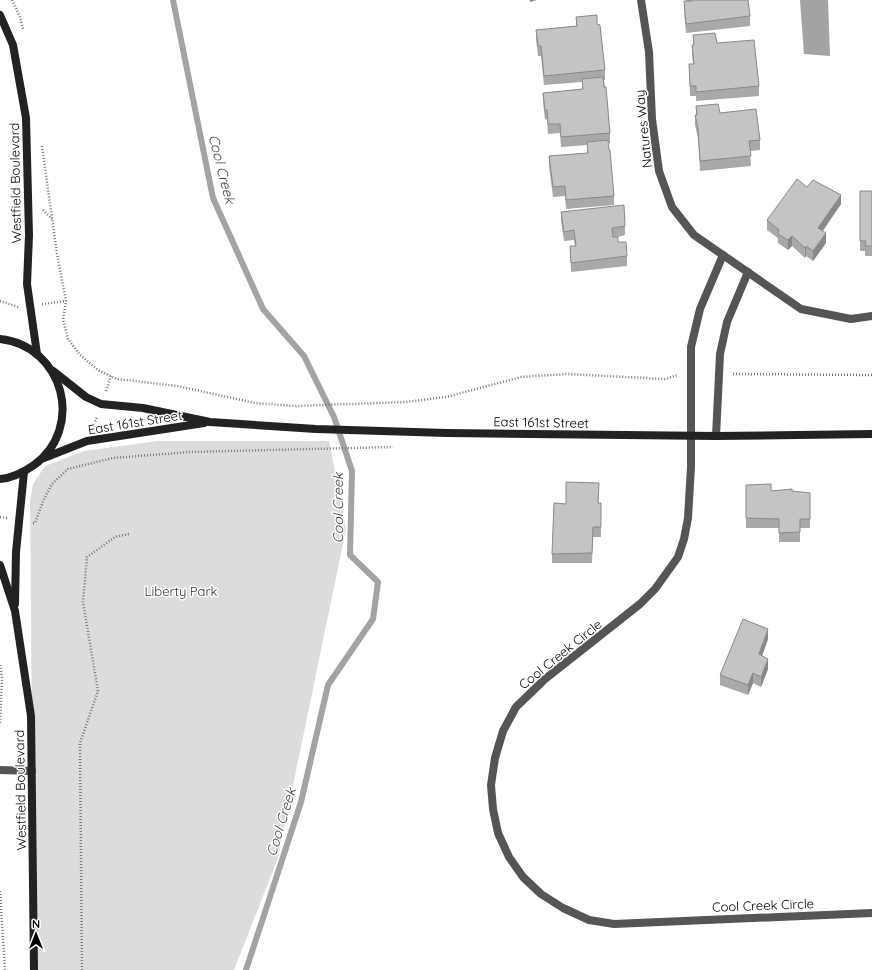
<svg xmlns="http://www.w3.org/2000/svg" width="872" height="970" viewBox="0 0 872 970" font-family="Quicksand,sans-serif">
<rect width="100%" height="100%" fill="#fff"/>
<path fill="#dcdcdc" d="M158,441H329L346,529L278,858L234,970H34L30,501L33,484L45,466L84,451Z"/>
<path fill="#a3a3a3" d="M800,0H828L830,56L804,54Z"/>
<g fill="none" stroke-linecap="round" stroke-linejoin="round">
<path stroke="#a3a3a3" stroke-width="6" d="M173,0L213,198L263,309L304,356L334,417L352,471L350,555L378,582L373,619L328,685L301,802L246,970"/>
<g stroke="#777" stroke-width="2.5" stroke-dasharray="1 2" stroke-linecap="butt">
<path d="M12,0L20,17L23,29"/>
<path d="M42,146L57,254L66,301L63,320L68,339L80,355L98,370L117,379L177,386L255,403L295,406L406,402L446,397L521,377L567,374L665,379L678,375"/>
<path d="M43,210L52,219"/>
<path d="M0,301L18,307"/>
<path d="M42,304L66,301"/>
<path d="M733,374L872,375"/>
<path d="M106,391L111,376"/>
<path d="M95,427L94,424L97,417"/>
<path d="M0,517L7,518"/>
<path d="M33,523H35L44,499L52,484L68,469L113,458L190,452L393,447"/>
<path d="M0,665L2,678L0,725"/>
<path d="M0,891L5,970"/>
<path d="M82,970L80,743L98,691L83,602L87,557L115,537L129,534"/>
</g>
<path stroke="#555" stroke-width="8" d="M0,770L32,771"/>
<g stroke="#555" stroke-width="8">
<path d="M641,0L649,52L652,119L659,171L672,207L694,235L801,309L851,319L872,316"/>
<path d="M723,255L700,309L691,347V467L688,518L684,539L678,557L655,589L640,604L545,679L516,707L503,731L495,758L491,785L493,809L498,833L509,857L523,877L541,894L563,908L589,920L614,924L872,913"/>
<path d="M716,436L720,354L727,322L748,272"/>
</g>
<g stroke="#222" stroke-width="8">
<path d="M0,15L13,45L26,118L29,235L27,284L37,354"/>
<path d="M0,339C64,346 85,428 34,465C24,472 12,478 0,479"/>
<path d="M53,371L86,397L101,404L143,408L210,422L316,429L447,433L716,436L872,434"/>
<path d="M44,458L87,441L204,423"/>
<path d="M0,565L15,611L31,716L34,970"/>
<path d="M15,604L16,552L24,472"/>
</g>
</g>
<g fill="#a9a9a9">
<path d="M686,0H748L750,16V26L686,33L684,11V1H686Z"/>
<path d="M576,17L597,24L605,70V80H604L610,133V143H608L614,196V205L566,209L565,196L553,197L549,166V156L587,153V145L561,147L560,133L548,134L547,119L545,120L543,102V93L582,89V82L544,85L541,56H538L536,39V30L576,26Z"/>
<path d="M693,35L717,43L759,86V96L696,101V96H690L689,64H693L692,55V45H693Z"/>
<path d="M696,106L720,113L760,140V150L750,151L751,166L700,171L698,138L695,125V115H696Z"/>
<path d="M807,187L841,204L823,231L826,243L813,261L806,256L805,258L792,246L788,250L778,243V238L767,230V220Z"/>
<path d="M860,191H872V256H865V251H860Z"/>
<path d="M561,212L625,226V235L618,237V242L627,256V266L571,272L570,246H575L574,240L564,241L561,221Z"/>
<path d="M746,485L771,491H792L810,493V528H800V542H779V528H746Z"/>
<path d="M599,493L598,503H601V537H593L592,563H552V554L566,504Z"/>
<path d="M768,639L762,656L768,669L761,687L753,683L748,695L720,685V675Z"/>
</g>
<g fill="#898989">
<path d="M530,0H537L530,2Z"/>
<path d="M841,195V204L818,237V228Z"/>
<path d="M826,233V243L813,261V251Z"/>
<path d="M792,236V246L788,250V240Z"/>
<path d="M806,246V256L805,258V248Z"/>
<path d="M768,629V639L759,664V654Z"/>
<path d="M768,659V669L761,687V677Z"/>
<path d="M753,673V683L748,695V685Z"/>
</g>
<g fill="#c4c4c4" stroke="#898989">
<path d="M692,0H748L750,16L686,24L684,1H692Z"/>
<path d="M597,15V24L600,25L605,70L544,76L541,46H538L536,30L577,26L576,17Z"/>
<path d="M715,33L717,43L754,40L759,86L696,92V86H690L689,64H694L692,45H694L693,35Z"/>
<path d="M603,77L604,87H606L610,133L561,137L560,124H548L547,110H545L543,93L583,89L582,79Z"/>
<path d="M718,104L720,113L756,109L760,140L749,141L751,156L700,161L698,128L695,115H697L696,106Z"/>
<path d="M608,140L609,150H610L614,196L566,200L565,186L553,187L549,156L588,153L587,142Z"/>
<path d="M797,179L807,187L813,180L841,195L818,228L826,233L813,251L806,246L805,248L792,236L788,240L778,234L779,230L767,220Z"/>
<path d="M860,191H872V246H865L866,241H860Z"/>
<path d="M624,205L625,226L612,228L613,237H618V242H626L627,256L571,263L570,246H576L574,230L564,232L561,212Z"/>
<path d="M566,482L599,483L598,503H601V527H593L592,553L552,554L554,503L566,504Z"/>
<path d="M771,484V491L792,489V491L810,493V519H800V532L779,533V519L746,518V485Z"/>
<path d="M743,619L768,629L759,654L768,659L761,677L753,673L748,685L720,675Z"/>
</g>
<g text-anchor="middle" stroke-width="3" stroke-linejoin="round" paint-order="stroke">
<g font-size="13" fill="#000" stroke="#fff">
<text transform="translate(643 129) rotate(-96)" y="5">Natures Way</text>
<text transform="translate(15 183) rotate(-91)" y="5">Westfield Boulevard</text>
<text transform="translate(135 422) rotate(-9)" y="5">East 161st Street</text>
<text transform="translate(541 422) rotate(1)" y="5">East 161st Street</text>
<text transform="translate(560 654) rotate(-39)" y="5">Cool Creek Circle</text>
<text transform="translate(20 790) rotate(-91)" y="5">Westfield Boulevard</text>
<text transform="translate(763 905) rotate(-2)" y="5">Cool Creek Circle</text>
</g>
<g font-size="13" fill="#333" stroke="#fff">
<text x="181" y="596">Liberty Park</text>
</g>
<g font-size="14" font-style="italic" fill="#444" stroke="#fff">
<text transform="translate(222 169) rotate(76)" y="5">Cool Creek</text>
<text transform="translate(338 508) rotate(-90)" y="5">Cool Creek</text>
<text transform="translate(281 822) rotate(-73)" y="5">Cool Creek</text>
</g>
</g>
<g transform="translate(36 934)" stroke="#ffffff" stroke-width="3" paint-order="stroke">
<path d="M0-3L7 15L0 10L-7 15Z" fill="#000000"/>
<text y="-6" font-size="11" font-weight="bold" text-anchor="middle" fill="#000000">N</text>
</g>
</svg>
